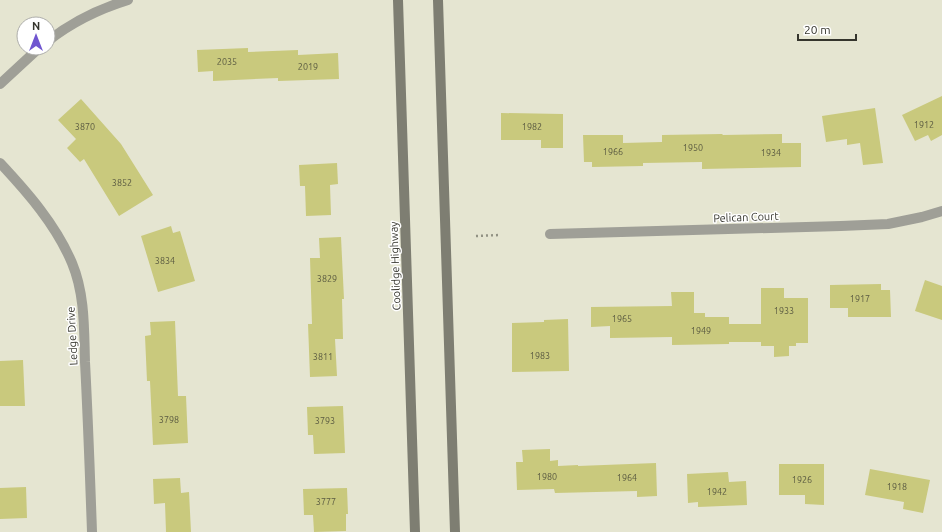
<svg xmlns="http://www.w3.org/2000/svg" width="942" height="532" viewBox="0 0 942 532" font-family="Ubuntu,sans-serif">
<rect width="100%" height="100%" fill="#e5e5d1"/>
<g fill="#c9c97d">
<path d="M248,48V52L298,50V55L338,53L339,79L278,81V78L213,81V71L198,72L197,50Z"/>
<path d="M942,96V135L931,141L928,135L915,141L902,115Z"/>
<path d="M81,99L121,144L153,195L119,216L84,159L80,162L67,148L76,139L58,120Z"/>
<path d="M875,108L883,163L863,165L860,143L847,145V139L826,142L822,116Z"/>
<path d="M501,113L563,114V148H541V140H501Z"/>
<path d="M722,134L723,135L782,134V143H801V167L702,169V162L643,163V166L592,167V162H584L583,135H623V143L662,142V135Z"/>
<path d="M337,163L338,184L330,185L331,215L306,216L305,186H300L299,165Z"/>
<path d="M171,226L173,233L180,231L195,281L158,292L141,236Z"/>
<path d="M341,237L344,299H342L343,339H335L337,376L310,377L308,324H312L310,258H320L319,238Z"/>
<path d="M925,280L942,286V320L915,311Z"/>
<path d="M881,284V290H890L891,317H848V308H830V285Z"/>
<path d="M761,288H784V298H808V343H796V346H789V356L774,357V346H761V342H729V344L672,345V337L610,338V326L591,327V307L672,306L671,292H694V313H705V317H729V324H761Z"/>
<path d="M568,319L569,371L512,372V323L544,322V320Z"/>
<path d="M175,321L178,396H186L188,443L153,445L150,381H147L145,336L151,335L150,322Z"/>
<path d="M23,360L25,406H0V361Z"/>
<path d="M343,406L345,453L314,454L313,435H308L307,407Z"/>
<path d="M550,449V461L558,460V466L578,465V466L656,463L657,496L637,497V491L555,493L554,489L517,490L516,462H523L522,450Z"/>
<path d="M779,464H824V505L805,504V495H779Z"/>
<path d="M870,469L930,480L923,513L903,509L904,502L865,495Z"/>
<path d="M728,472L729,482L746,481L747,505L698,507V502L688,503L687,474Z"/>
<path d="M180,478L181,493L189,492L191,532H166L165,503L154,504L153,479Z"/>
<path d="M26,487L27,518L0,519V488Z"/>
<path d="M347,488L348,514H346V531L314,532L313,515H304L303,489Z"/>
</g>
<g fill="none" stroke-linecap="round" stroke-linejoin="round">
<path stroke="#919183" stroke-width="2.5" stroke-dasharray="2 3" stroke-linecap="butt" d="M476,236L500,235"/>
<g stroke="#9f9f97" stroke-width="10">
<path d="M48,41C72,22 99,9 128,0"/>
<path d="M0,84L39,48"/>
<path d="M0,163C28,193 56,225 72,263C85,294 84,329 85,362C88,419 90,475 92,532"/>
<path d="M550,234L841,226L888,224L922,217L942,211"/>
</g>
<g stroke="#7e7e72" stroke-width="10">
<path d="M398,0L415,532"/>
<path d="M438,0L455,532"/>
</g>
</g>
<g text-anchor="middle" stroke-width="3" stroke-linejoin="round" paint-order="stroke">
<g font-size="9" fill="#5a5a41">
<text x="227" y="65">2035</text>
<text x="308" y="70">2019</text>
<text x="924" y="128">1912</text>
<text x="85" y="130">3870</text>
<text x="532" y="130">1982</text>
<text x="693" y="151">1950</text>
<text x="613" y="155">1966</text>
<text x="771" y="156">1934</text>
<text x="122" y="186">3852</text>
<text x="165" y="264">3834</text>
<text x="327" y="282">3829</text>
<text x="860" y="302">1917</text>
<text x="784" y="314">1933</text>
<text x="622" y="322">1965</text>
<text x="701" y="334">1949</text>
<text x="540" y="359">1983</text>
<text x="323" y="360">3811</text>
<text x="169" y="423">3798</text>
<text x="325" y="424">3793</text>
<text x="547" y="480">1980</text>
<text x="627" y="481">1964</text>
<text x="802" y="483">1926</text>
<text x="897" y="490">1918</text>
<text x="717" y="495">1942</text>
<text x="326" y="505">3777</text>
</g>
<g font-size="11" fill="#35352d" stroke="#fff">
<text transform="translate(746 217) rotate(-2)" y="4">Pelican Court</text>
<text transform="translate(395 266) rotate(-92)" y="4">Coolidge Highway</text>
<text transform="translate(72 336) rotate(-93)" y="4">Ledge Drive</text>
</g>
</g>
<g transform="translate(36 36)"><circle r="19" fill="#ffffff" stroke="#aeaeab"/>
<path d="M0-3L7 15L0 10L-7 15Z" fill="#7056d0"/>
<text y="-6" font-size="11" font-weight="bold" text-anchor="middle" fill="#35352d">N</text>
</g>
<path d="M798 34v6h58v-6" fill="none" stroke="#35352d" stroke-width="2"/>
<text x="804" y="34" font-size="12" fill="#35352d" stroke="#ffffff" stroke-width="3" paint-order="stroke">20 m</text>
</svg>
